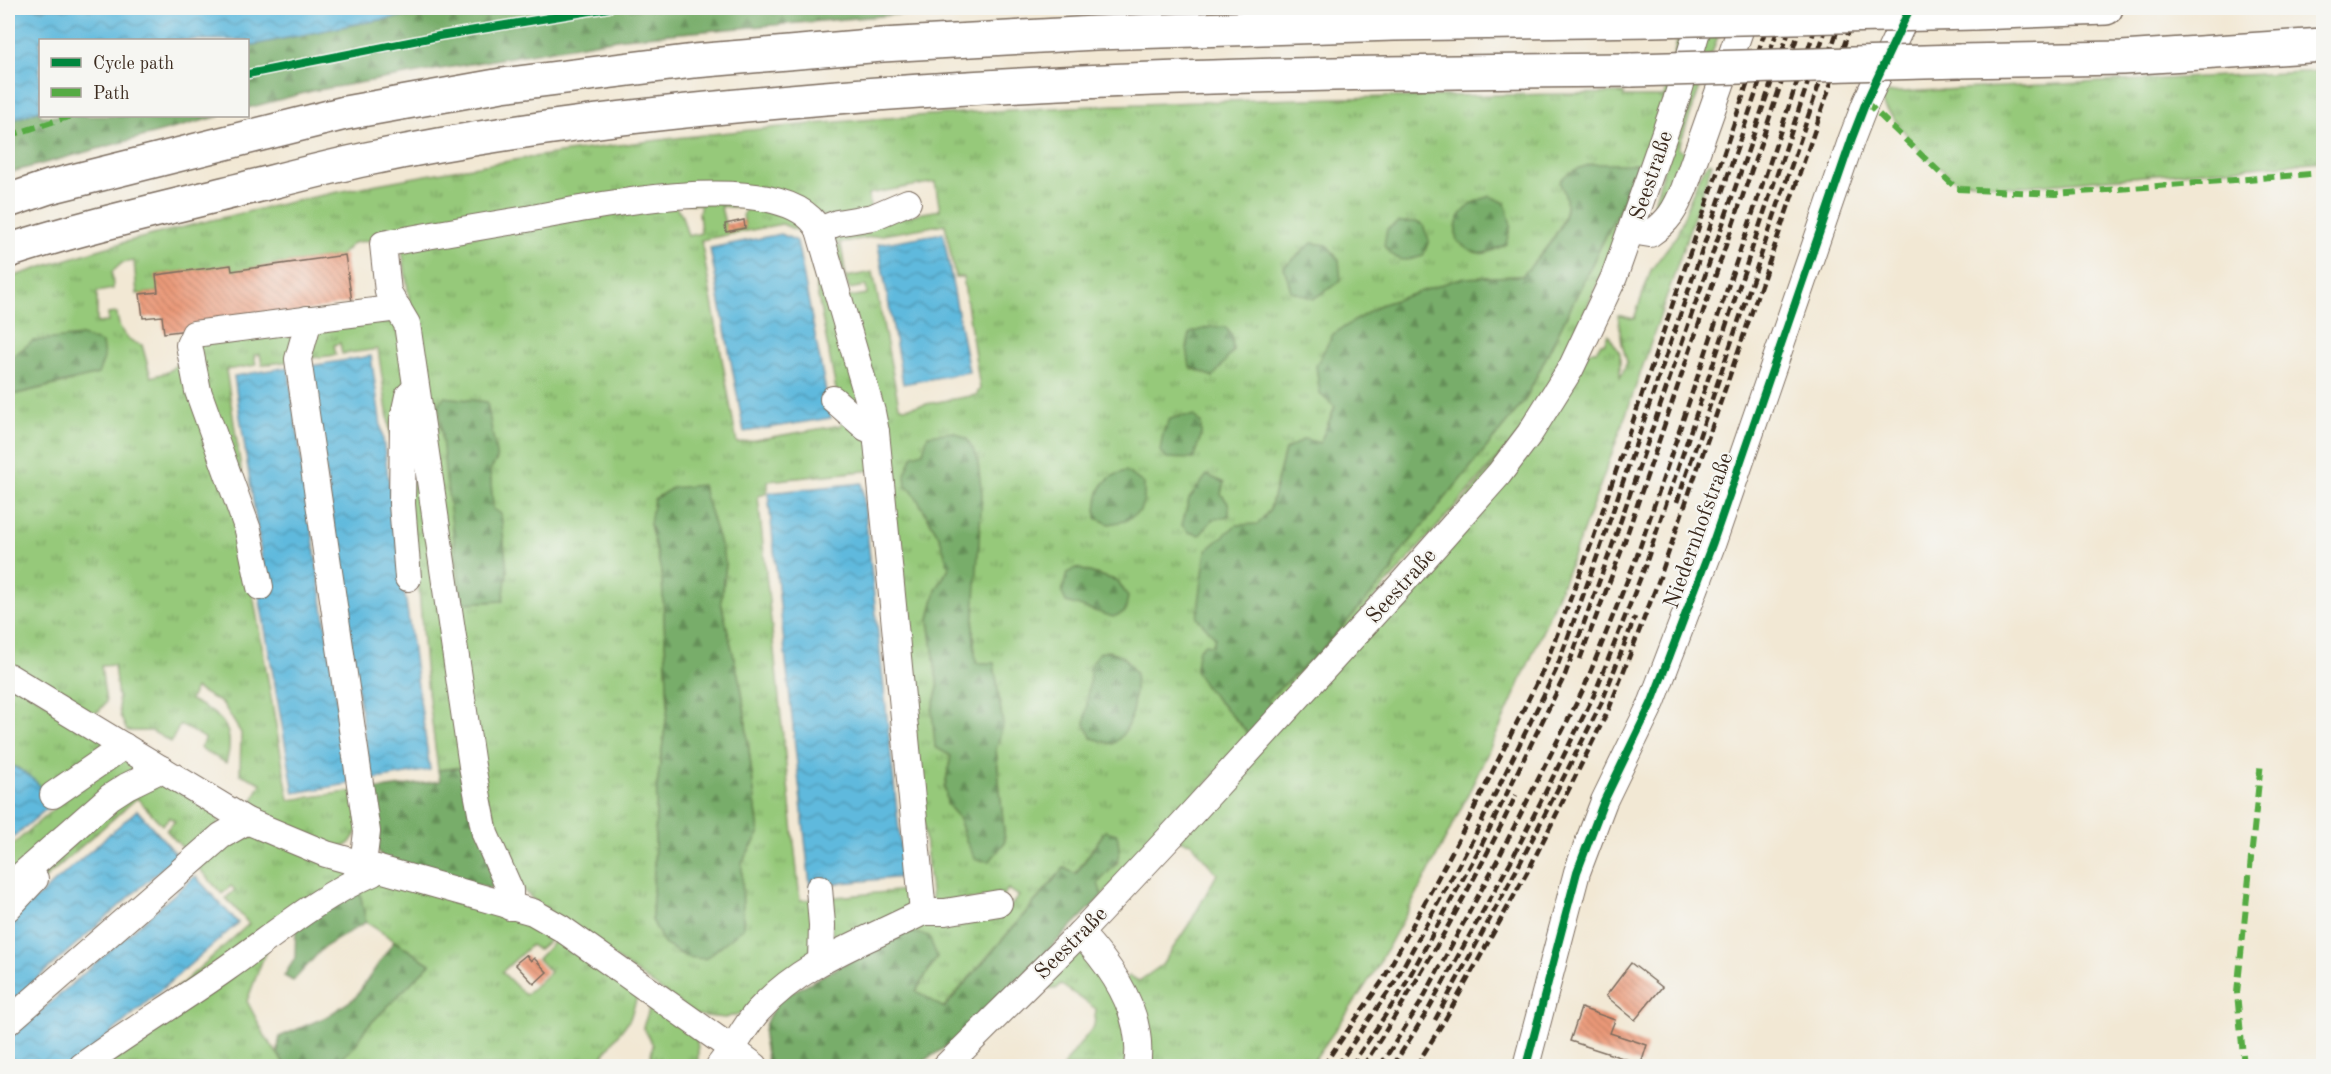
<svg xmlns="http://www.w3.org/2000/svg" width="2331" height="1074" viewBox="0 0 2331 1074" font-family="'Old Standard TT',serif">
<defs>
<pattern id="grass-tufts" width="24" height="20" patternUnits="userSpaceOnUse" patternTransform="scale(1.5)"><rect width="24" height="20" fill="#96c97a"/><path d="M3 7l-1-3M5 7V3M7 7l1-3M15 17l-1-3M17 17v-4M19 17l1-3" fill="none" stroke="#7ca363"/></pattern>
<pattern id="forest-firs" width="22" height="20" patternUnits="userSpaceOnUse" patternTransform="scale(1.5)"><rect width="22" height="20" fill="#78ad6a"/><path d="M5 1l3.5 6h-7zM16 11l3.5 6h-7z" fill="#648d57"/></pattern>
<pattern id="water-waves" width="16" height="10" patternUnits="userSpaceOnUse" patternTransform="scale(1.5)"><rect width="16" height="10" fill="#5fb9dd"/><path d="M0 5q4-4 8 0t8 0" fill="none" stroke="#5097b3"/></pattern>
<pattern id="building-back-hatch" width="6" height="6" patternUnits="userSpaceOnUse" patternTransform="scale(1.5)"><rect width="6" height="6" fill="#eb9978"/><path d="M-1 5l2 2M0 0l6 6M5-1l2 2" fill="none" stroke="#c07d62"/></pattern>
</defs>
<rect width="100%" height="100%" fill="#f6f6f2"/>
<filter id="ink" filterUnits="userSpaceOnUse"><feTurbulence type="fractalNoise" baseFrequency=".0167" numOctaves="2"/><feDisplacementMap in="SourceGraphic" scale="12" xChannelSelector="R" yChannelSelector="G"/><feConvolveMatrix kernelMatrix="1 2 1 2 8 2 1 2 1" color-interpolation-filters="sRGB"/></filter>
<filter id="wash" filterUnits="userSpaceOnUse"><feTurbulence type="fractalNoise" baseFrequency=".008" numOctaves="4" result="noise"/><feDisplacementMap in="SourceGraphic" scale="24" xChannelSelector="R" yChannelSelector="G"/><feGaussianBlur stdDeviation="1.35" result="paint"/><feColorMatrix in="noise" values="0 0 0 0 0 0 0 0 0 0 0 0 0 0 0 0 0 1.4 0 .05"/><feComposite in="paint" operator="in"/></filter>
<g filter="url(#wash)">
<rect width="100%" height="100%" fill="#f2e8d4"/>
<g fill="url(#grass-tufts)" stroke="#687a4c" stroke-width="1.5" fill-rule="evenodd">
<path d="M1685,8H1698L1638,191L1574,337L1524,428L1276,710L1267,700L1320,652L1392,571L1395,560L1525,400L1641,165L1560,183C1562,188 1566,195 1566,200C1569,226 1538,258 1522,276L1461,278L1335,407L1320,443L1285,450L1270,509L1258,524L1213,645L1196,672L1207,689L1251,736L1102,896L1097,883L1118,862L1105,831L1075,874L1064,868L943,1008L916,991L937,957L905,931L934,919L1010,907L1019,896L1008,889L1001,898L932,901L881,439L842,298L867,294L866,286L849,289L835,246L841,245L846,277L873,272L899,406L904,408L976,395L980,389L963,277H955L945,224L832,244L829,240L841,228L940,210L935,182L868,194L871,212L829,218L817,214L620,198L353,243L340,256L232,271L231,265L157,275L158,292L140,294H137L134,261L122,263L112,272L113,289L97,292V323L108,322V314L117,313C118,329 125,341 142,345L151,377L168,372L184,358L240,520L289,800L355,791L360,828L348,845L329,848L247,813L261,783L240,774L241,733L223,704L195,688L190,700C220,714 237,727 226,763L200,748L205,738L180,725L171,742L152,731H127L120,715L114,665L101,666L106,702L99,711L86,716L8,669V586L12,577V548L8,542V396L72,381L33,341L8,360V278C49,265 91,251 133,240C276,202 421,173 567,152C917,102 1271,99 1624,93V97H1664ZM923,452L973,630L976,664L1003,725L996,749L1005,842L967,843L959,818L947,804L945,786L951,755L932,710L938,688L929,619L936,590L949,568L940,538L912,490ZM1076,568L1118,581L1082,606L1066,602Z"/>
<path d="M1710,8H1728L1678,149L1688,153L1682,181L1653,220L1654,203Z"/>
<path d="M2323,71V161L2013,187L1956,180L1921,153L1881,102L1882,93Z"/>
<path d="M1708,163H1712C1654,333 1599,505 1526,669C1482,770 1431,871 1377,967C1357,1001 1332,1034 1310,1066H1142L1123,981L1129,976L1139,981L1162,965L1191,921L1217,874L1191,843L1178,840L1590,351H1596L1601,343L1604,344L1608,334L1620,353V379L1627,362L1622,344L1618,315L1634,319L1651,270L1677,235L1698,179Z"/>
<path d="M702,199L720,203L727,232L745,228L743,214L748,207L806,220L866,408L837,395L806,234L782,224L701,240L737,443L842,425L839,410L872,439L874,470L768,481V489L765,494L758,496L800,900L813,899L815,934L807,962L751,1010L725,1018L697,1015L537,903L512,880L485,819L402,249L670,201L681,213L688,236L701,233L699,213ZM490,470L493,509L501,514L507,572L502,601L462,603L455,540ZM650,524L726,564L721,602L742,692L759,833L742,862L743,928L652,920L657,786L668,706L662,575Z"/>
<path d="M377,314L396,324L407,364L398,488L378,349L342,354L340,343L334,345L336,355L303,359L305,348L327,320Z"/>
<path d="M288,326L295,328L298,333L294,342L292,361L262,365L260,354L254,355L256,365L226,370L248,515L228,452L199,378L195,350L198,344L211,335Z"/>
<path d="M412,400L466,767L438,770L425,668L418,576L406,493Z"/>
<path d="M8,680L110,741L45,790L18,768L8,764Z"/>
<path d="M119,757L134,759V770L8,882V849L93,774Z"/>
<path d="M164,782L219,816L217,831L190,856L166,830L175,821L170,817L162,825L137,798L27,894L101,813L130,790Z"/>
<path d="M259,836L361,870L143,1018L249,924L226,898L235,890L231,886L222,894L195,864L241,838Z"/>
<path d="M376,879L492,909L556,935L538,950L531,945L502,972L525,995L550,972L538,959L559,936L638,994L630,1019L595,1066H332L355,1046L365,1029L430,964L366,922L359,888Z"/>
<path d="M916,889L912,903L902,913L834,946L827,898Z"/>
<path d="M268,945L247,1001L265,1036L286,1066H97Z"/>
<path d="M1074,953H1081L1119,997L1131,1066H1063L1094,1026L1096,1009L1060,984L1056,989L1042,987Z"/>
<path d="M650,1007C685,1020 703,1025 697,1066H658L649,1064L653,1045L643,1027Z"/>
</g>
<g fill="url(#forest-firs)" stroke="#5a6c44" stroke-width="1.5">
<path d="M456,8H1030L904,14L623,38L312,91L248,108V46L356,24Z"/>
<path d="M40,110V116H220L8,173V122Z"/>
<path d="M1592,164H1641L1525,400L1395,560L1392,571L1320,652L1267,700L1276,710L1251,736L1207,689L1196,672L1198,651L1205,644L1213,645L1215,637L1197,618L1206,551L1236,525L1258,524L1270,510L1285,450L1304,439L1320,443L1335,407L1320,394L1316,366L1333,334L1380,305L1461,278L1522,276C1538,258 1570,226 1566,200C1566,195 1562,188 1560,182C1566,171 1581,168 1592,164Z"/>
<path d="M1490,196L1505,203L1511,225L1506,244C1481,257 1479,257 1457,241C1451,217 1469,202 1490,196Z"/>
<path d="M1399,222H1416L1423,225L1429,240L1423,256C1403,262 1398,263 1384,246L1387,229Z"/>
<path d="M1312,243L1327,245L1339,260L1341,281L1313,299L1291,291L1284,267Z"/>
<path d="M1210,327H1225L1232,335L1233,351L1213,377L1190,367L1187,348L1190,333Z"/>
<path d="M82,336L102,343L104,358L98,374L8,396V360L33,341Z"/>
<path d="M444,397L487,402L497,459L490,470L493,509L501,514L507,572L503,601L462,603L445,470L439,404Z"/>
<path d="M1181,416H1194L1201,423V436L1193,459L1166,458L1160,451L1163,433L1170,419Z"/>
<path d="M954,432L967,439L977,456L982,495L973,630L976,663H994L1003,725L996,749L1005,842L990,861L976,860L967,843L959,818L947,804L945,786L951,756L935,747L932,710L938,688L929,619L936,590L949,568L940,538L912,490L906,487L905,474L913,455L923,452L928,435Z"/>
<path d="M1126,471L1144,484V499L1140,511L1125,521L1109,524L1096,518C1096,494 1099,478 1126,471Z"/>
<path d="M1207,475L1224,483L1221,494L1229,504V516L1213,519L1200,535L1188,532L1182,525L1189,499Z"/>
<path d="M702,485L726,564L721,602L742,692L759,834L742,862L743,928L705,959L686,957L664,944L652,920L657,786L668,706L662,575L650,524L654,499L672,488Z"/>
<path d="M1076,568L1118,581L1128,597L1125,612L1113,617L1066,602L1062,593L1067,573Z"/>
<path d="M1110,651L1124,657L1136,674C1134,698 1135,728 1113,744L1092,738L1085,724L1091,664L1099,653Z"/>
<path d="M466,767L495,878L491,889L383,859L376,847L365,791L440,781L438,770Z"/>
<path d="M1105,831L1117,834C1123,861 1116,864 1098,883L1102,896L966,1033L917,1066H769C760,1035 761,1023 781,998L905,931L929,936L937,957L916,991L944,1008L1064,868L1076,874Z"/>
<path d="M359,888L366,922L323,948L293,981L284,976L295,958L296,924Z"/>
<path d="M394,941L430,964L365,1029L355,1046L332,1066H286L278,1054L279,1037L326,1017L355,998Z"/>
</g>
<g fill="url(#water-waves)" stroke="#4d727e" stroke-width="1.5">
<path d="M8,8H456L356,24L248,46V40H40V110L8,122Z"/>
<path d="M943,233L969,372L903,384L878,244Z"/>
<path d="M781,234L797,241L831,418L744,432L710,248Z"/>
<path d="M371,356L430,770L371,780L310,366Z"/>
<path d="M288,367L349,784L294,793L258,589L266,587L234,376Z"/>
<path d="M862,483L904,877L810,886L768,493Z"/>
<path d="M8,764C28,772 42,784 52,804L8,842Z"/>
<path d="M137,810L177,855L8,1004V923Z"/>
<path d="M195,876L238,923L73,1066H8V1040Z"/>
</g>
<g id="blocks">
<g fill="url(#building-back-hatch)">
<path d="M744,220L745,228L726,232L725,224Z"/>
<path d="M345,255L352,302L238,324L164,333L162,316L143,318L140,294L158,292L156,275L231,265L232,271Z"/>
<path d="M526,955L531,961L534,958L547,972L534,984L515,964Z"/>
<path d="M1631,963L1662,987L1635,1020L1606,996Z"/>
<path d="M1581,1008L1615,1020L1610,1033L1647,1045L1641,1064L1570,1041Z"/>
</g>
</g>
</g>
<g filter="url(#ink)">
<use href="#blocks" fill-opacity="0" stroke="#7b6c5e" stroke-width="1.5"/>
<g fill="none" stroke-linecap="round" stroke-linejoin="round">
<defs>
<g id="minor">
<path d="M819,230L837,223L873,217L908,202"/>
<path d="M1631,231L1650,234C1669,221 1675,210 1684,189L1748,8"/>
<path d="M307,319V327L298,359L367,832L363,864"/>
<path d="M833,399L866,428L876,432"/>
<path d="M408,578L402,504L403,419L408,396L416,388"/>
<path d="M260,587L248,530L198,391L189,345L194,334L398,308"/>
<path d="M8,676L247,821L326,854L533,912L561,928L732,1049C740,1037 748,1022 758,1011C803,961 865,942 923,912L876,432L872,412L819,230C786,164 587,208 527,219C479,227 431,235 383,244L388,292L407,324L472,766L485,834L510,890V907"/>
<path d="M53,795L124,746"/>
<path d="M8,887L110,797L127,786L162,769"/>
<path d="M819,888L822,925L821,961"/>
<path d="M8,908L35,879"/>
<path d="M923,912H945L999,903"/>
<path d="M1080,933C1113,968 1145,1016 1137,1066"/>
<path d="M8,1022L221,836L247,821"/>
<path d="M82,1066C129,1032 179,1002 227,968C274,935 320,896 373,873L377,868"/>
<path d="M719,1066L732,1049L755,1066"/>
<path d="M946,1066L1080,933L1173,834L1404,581L1499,474L1530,433L1571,368L1614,277L1676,101L1704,8"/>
<path d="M1526,1066L1577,872L1604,801L1652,702L1713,542L1852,138L1866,102L1910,8"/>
</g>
<g id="highway">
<path d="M1974,13L2106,8"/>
<path d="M1960,61L2122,58L2324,45"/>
<path d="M8,201L49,187L345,113L502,85L694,61L882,45L1095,33L1394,24L1651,20"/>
<path d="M8,251C76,229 145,213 215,196C265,184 316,170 367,159C518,127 672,111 825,98C1094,76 1363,72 1632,70"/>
</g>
</defs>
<use href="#minor" stroke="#7b6c5e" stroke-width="28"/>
<use href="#highway" stroke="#7b6c5e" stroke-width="36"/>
<use href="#minor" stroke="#fff" stroke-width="26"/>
<use href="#highway" stroke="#fff" stroke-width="33"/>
<g stroke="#3b2a1e" stroke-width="4.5" stroke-dasharray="9 4.5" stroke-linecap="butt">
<path d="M1677,502L1845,8"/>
<path d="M1580,659L1622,549L1807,8"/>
<path d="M1435,1020L1517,869L1601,704L1635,617"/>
<path d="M1323,1066L1383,980L1461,835L1545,666L1592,542L1773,8"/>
<path d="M1337,1066L1393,985L1473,839L1556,670L1601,546L1785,8"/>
<path d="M1351,1066L1401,992L1482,844L1565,675L1611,549L1797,8"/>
<path d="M1363,1066C1420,979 1471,889 1516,795"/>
<path d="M1380,1066L1420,1004L1499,857L1584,688L1637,556L1822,8"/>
<path d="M1393,1066L1428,1010L1511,861L1594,695L1644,569L1833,8"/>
<path d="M1416,1066L1446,1018L1529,869L1609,709L1660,577L1857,8"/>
</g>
<defs>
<g id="highway-bridge">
<path d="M1651,20L1974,13"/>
<path d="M1632,70L1960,61"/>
</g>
</defs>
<use href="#highway-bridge" stroke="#7b6c5e" stroke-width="36" stroke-linecap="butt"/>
<use href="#highway-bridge" stroke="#fff" stroke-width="33"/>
<g stroke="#55ab43" stroke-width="6" stroke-dasharray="12 6" stroke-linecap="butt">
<path d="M1866,102L1957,189L2055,194L2324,173"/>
<path d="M8,136L71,116"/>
<path d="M2244,1066L2237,993L2261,762"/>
</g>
<defs>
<g id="cycleway">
<path d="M248,74L439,36L609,8"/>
<path d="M1526,1066L1577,872L1604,801L1652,702L1713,542L1852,138L1866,102L1910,8"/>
</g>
</defs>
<use href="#cycleway" stroke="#f6f6f2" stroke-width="11"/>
<use href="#cycleway" stroke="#00873e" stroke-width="8"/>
</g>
</g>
<g text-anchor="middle" stroke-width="4.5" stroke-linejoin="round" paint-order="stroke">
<g font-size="22" fill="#3b2a1e" stroke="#f6f6f2">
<text transform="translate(1650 175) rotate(-71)" y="8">Seestraße</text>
<text transform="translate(1697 530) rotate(-70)" y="8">Niedernhofstraße</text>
<text transform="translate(1400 585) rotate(-48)" y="8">Seestraße</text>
<text transform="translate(1070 942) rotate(-45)" y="8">Seestraße</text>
</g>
</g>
<rect width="2331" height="1074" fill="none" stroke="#f6f6f2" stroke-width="30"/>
<rect x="39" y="39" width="210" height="78" fill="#f6f6f2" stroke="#aba49d" stroke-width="1.5"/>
<rect x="51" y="58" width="30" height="9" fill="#00873e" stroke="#aba49d" stroke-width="1.5"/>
<text x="93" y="69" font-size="18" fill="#3b2a1e">Cycle path</text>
<rect x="51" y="88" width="30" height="9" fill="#55ab43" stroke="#aba49d" stroke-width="1.5"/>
<text x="93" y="99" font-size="18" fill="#3b2a1e">Path</text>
</svg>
